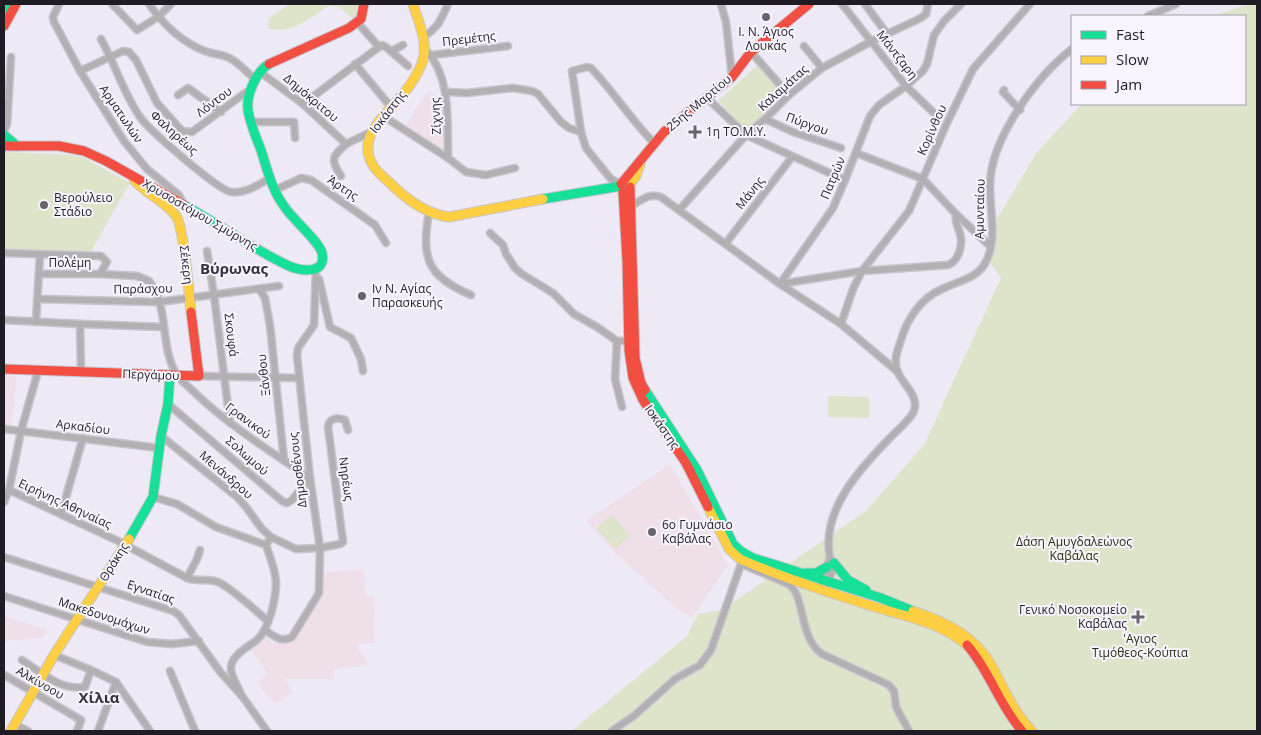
<svg xmlns="http://www.w3.org/2000/svg" width="1261" height="735" viewBox="0 0 1261 735" font-family="'Open Sans',sans-serif">
<rect width="100%" height="100%" fill="#ede9f5"/>
<g fill="#efdfe9">
<path d="M429,90L443,102L441,105L446,109L447,149H443L405,126Z"/>
<path d="M4,375L17,376L11,426L4,425Z"/>
<path d="M670,464L728,565L692,617L680,611L616,554L586,521Z"/>
<path d="M364,569L365,596H373L375,643L356,644L369,665L334,669V679H285L294,692L275,704L257,682L268,674L250,648L265,636L272,643L291,642V633L320,595L319,573Z"/>
<path d="M4,616L47,630L42,638L4,641Z"/>
</g>
<g fill="#dee4c9">
<path d="M290,4H358V16L355,21L339,7L328,6C312,17 289,36 268,28L269,18Z"/>
<path d="M1248,4H1257V731H572L687,636L698,614L722,610L866,511L924,445L1001,278L987,258L993,226L1037,152L1082,104H1245V16H1214Z"/>
<path d="M759,64L785,94L746,131L718,101Z"/>
<path d="M4,152L73,155L84,158L130,183C116,206 104,229 91,252L4,250Z"/>
<path d="M828,396L869,397V418L828,417Z"/>
<path d="M612,515L630,536L615,549L596,528Z"/>
</g>
<g fill="none" stroke-linecap="round" stroke-linejoin="round">
<defs>
<g id="street">
<path d="M59,4L53,17L54,22L80,71L124,141L147,169L179,195L183,203"/>
<path d="M112,4L137,30L158,17L171,4"/>
<path d="M149,4C163,24 181,42 205,51C212,54 220,54 227,57C238,61 246,72 255,79"/>
<path d="M721,4L726,22L732,77"/>
<path d="M842,4L906,86L938,117"/>
<path d="M865,4L887,34"/>
<path d="M1148,16L1176,4"/>
<path d="M357,22L379,47"/>
<path d="M423,37C438,28 441,20 448,4"/>
<path d="M101,39C115,64 124,94 140,117C149,130 218,190 231,192C245,194 258,185 270,178"/>
<path d="M804,46L822,68"/>
<path d="M379,47L382,45L386,47L408,66"/>
<path d="M425,49C452,77 447,122 448,158"/>
<path d="M392,51L403,45"/>
<path d="M751,52L789,95"/>
<path d="M432,55L508,46"/>
<path d="M355,64L391,107"/>
<path d="M80,71L123,51L129,52L136,60L157,103L182,131L192,132L245,93L251,90"/>
<path d="M260,72L303,104L346,144L371,132"/>
<path d="M1004,90L1003,92L1020,110"/>
<path d="M447,92L467,93L513,88L532,91L538,94L561,122L569,128L581,132"/>
<path d="M178,95L188,88L221,112"/>
<path d="M707,98L746,135L845,180"/>
<path d="M303,104L379,47"/>
<path d="M383,116L448,158L466,172L486,175L515,168"/>
<path d="M765,119L793,132L841,148"/>
<path d="M251,122H294L295,138"/>
<path d="M4,131L7,124L11,57"/>
<path d="M856,153L923,179L956,214L990,246"/>
<path d="M341,176C330,159 332,157 346,144"/>
<path d="M621,184L611,179L606,173L586,148L581,132L572,71L587,67L591,68C614,92 631,120 654,143"/>
<path d="M275,190L301,178L311,180L375,225L386,243"/>
<path d="M628,208C639,202 649,192 661,197L780,284L862,271L909,211L946,125L973,69L1030,4"/>
<path d="M680,209L746,135L765,119L789,95L822,68L872,41L921,18L926,14L928,4"/>
<path d="M429,212C421,259 427,276 471,295"/>
<path d="M490,233L503,245L506,254L515,268L522,274L553,293L574,314L597,327L617,341H633"/>
<path d="M726,243L792,157"/>
<path d="M207,251L214,295L230,423"/>
<path d="M4,253L101,256L107,262L100,274L137,276L149,281C170,307 159,347 177,375C181,381 188,386 193,391C228,425 270,451 310,478L292,500L287,503L282,501L168,404"/>
<path d="M39,274H100"/>
<path d="M319,279L330,327L351,338L361,359L363,371"/>
<path d="M259,289L265,298L270,325L284,460"/>
<path d="M37,299L159,302L279,286"/>
<path d="M4,320L80,324"/>
<path d="M36,322L40,254"/>
<path d="M841,324L780,284L833,208L845,180L870,116L879,105L906,86L923,71L927,64L934,35L944,21L961,4"/>
<path d="M617,341L615,379L622,407"/>
<path d="M81,372L80,324L164,327"/>
<path d="M898,372L841,324L853,289L862,271L948,265C958,261 962,248 961,238C960,229 954,224 956,214"/>
<path d="M199,376L299,378"/>
<path d="M4,429L159,448"/>
<path d="M161,436L237,497L246,507L262,529L271,537L296,549L320,548L340,544L343,542L328,427C329,418 337,417 345,420L348,430"/>
<path d="M9,490L118,541L187,578C197,582 208,578 218,582C229,586 257,612 268,621"/>
<path d="M153,497L177,504L216,527L266,545"/>
<path d="M4,502L9,490L21,431L38,371"/>
<path d="M61,514L83,438"/>
<path d="M4,557L173,611L179,615L221,673L242,696L267,731"/>
<path d="M830,558C821,512 857,472 887,441C895,432 907,423 913,413C921,398 904,385 898,373C893,362 897,351 901,340C907,319 921,298 942,289C956,282 975,279 984,265C999,242 989,209 990,184C991,138 1037,76 1072,49"/>
<path d="M746,566L788,584C806,595 798,637 822,654L889,685L894,691L896,707L909,731"/>
<path d="M187,578L197,559L200,550"/>
<path d="M821,583L830,558L834,563L828,585"/>
<path d="M4,596L147,642L172,644L199,641"/>
<path d="M265,630C274,636 281,643 292,637L319,593L320,548L310,478L297,356L298,348L314,325L316,268"/>
<path d="M54,655L91,670L116,682L150,731"/>
<path d="M22,660C41,672 60,691 85,687L91,670"/>
<path d="M170,671L195,731"/>
<path d="M4,675L81,720L77,731"/>
<path d="M241,695C239,685 230,678 231,667C232,655 248,647 257,640C269,629 276,599 276,583C276,571 270,557 266,545L271,537"/>
<path d="M14,724L28,731"/>
<path d="M98,731L116,682"/>
<path d="M612,731L635,715L675,679L700,665L711,650L741,564"/>
</g>
<g id="fast">
<path d="M4,9L7,4"/>
<path d="M4,135L17,146"/>
<path d="M543,199L621,186"/>
<path d="M184,205C219,224 254,250 289,266C301,271 327,275 322,253C319,241 292,219 284,206C272,190 267,169 261,150C256,137 250,124 248,110C246,95 256,72 269,64"/>
<path d="M645,390L697,470L733,544L742,552L753,558L881,598L913,611"/>
<path d="M129,539L153,497L161,436L168,404L170,375"/>
<path d="M834,563L848,580L866,590"/>
<path d="M806,573H816L827,567"/>
</g>
<g id="slow">
<path d="M413,4C418,21 428,41 423,60C419,72 412,83 404,93C387,114 354,137 374,167C378,173 385,178 390,183C407,200 426,214 449,217L543,199"/>
<path d="M134,180C146,194 165,201 176,216C184,227 189,294 191,312"/>
<path d="M630,184L636,176L640,164"/>
<path d="M708,507L729,549L740,559C783,578 830,593 875,607C907,617 940,622 967,645"/>
<path d="M913,611C946,622 976,636 993,668C1005,690 1014,713 1032,731"/>
<path d="M11,731L54,655L129,539"/>
</g>
<g id="jam">
<path d="M4,26L16,4"/>
<path d="M269,64L349,28L361,19L364,4"/>
<path d="M4,146H59L84,151L106,161L184,205"/>
<path d="M621,184L664,132L732,77L751,52L809,4"/>
<path d="M630,187L635,358L641,383L645,390"/>
<path d="M623,191L627,261L629,350L633,378L643,400L686,463L708,507"/>
<path d="M4,369L199,376L191,312"/>
<path d="M967,645C990,671 999,705 1022,731"/>
</g>
</defs>
<use href="#street" stroke="#c9c5cf" stroke-width="9"/>
<use href="#fast" stroke="#c9c5cf" stroke-width="11"/>
<use href="#slow" stroke="#c9c5cf" stroke-width="11"/>
<use href="#jam" stroke="#c9c5cf" stroke-width="11"/>
<use href="#street" stroke="#b2b0b3" stroke-width="6"/>
<use href="#fast" stroke="#16e098" stroke-width="9"/>
<use href="#slow" stroke="#ffcf43" stroke-width="9"/>
<use href="#jam" stroke="#f24e42" stroke-width="9"/>
</g>
<g fill="#67646d" stroke="#f7f4fd" stroke-width="2">
<circle cx="766" cy="17" r="5"/>
<path d="M692.5 124.5h5v5h5v5h-5v5h-5v-5h-5v-5h5z"/>
<circle cx="44" cy="205" r="5"/>
<circle cx="362" cy="296" r="5"/>
<circle cx="652" cy="532" r="5"/>
<path d="M1135.5 609.5h5v5h5v5h-5v5h-5v-5h-5v-5h5z"/>
</g>
<g text-anchor="middle" stroke-width="4" stroke-linejoin="round" paint-order="stroke">
<g font-size="12" fill="#1f1c24" stroke="#f7f4fd" text-anchor="start">
<text x="766" y="36" text-anchor="middle">Ι. Ν. Άγιος<tspan x="766" dy="14">Λουκάς</tspan></text>
<text x="706" y="136">1η ΤΟ.Μ.Υ.</text>
<text x="54" y="202">Βερούλειο<tspan x="54" dy="14">Στάδιο</tspan></text>
<text x="372" y="293">Ιν Ν. Αγίας<tspan x="372" dy="14">Παρασκευής</tspan></text>
<text x="662" y="529">6ο Γυμνάσιο<tspan x="662" dy="14">Καβάλας</tspan></text>
<text x="1127" y="614" text-anchor="end">Γενικό Νοσοκομείο<tspan x="1127" dy="14">Καβάλας</tspan></text>
</g>
<g font-size="12" fill="#1f1c24" stroke="#f7f4fd">
<text transform="translate(469 39) rotate(-7)" y="4">Πρεμέτης</text>
<text transform="translate(897 55) rotate(52)" y="4">Μάντζαρη</text>
<text transform="translate(783 88) rotate(-42)" y="4">Καλαμάτας</text>
<text transform="translate(311 98) rotate(40)" y="4">Δημόκριτου</text>
<text transform="translate(214 102) rotate(-37)" y="4">Λόντου</text>
<text transform="translate(699 103) rotate(-40)" y="4">25ης Μαρτίου</text>
<text transform="translate(388 112) rotate(-52)" y="4">Ιοκάστης</text>
<text transform="translate(121 114) rotate(56)" y="4">Αρματωλών</text>
<text transform="translate(436 116) rotate(-92)" y="4">Ζίχνης</text>
<text transform="translate(807 124) rotate(20)" y="4">Πύργου</text>
<text transform="translate(932 130) rotate(-66)" y="4">Κορίνθου</text>
<text transform="translate(174 133) rotate(42)" y="4">Φαληρέως</text>
<text transform="translate(833 178) rotate(-67)" y="4">Πατρών</text>
<text transform="translate(343 188) rotate(34)" y="4">Άρτης</text>
<text transform="translate(750 193) rotate(-52)" y="4">Μάνης</text>
<text transform="translate(980 209) rotate(-89)" y="4">Αμυνταίου</text>
<text transform="translate(200 215) rotate(30)" y="4">Χρυσοστόμου Σμύρνης</text>
<text x="70" y="267">Πολέμη</text>
<text transform="translate(186 265) rotate(83)" y="4">Σέκερη</text>
<text transform="translate(143 289) rotate(-1)" y="4">Παράσχου</text>
<text transform="translate(231 335) rotate(83)" y="4">Σκουφά</text>
<text transform="translate(151 375) rotate(2)" y="4">Περγάμου</text>
<text transform="translate(264 375) rotate(-96)" y="4">Ξάνθου</text>
<text transform="translate(248 421) rotate(36)" y="4">Γρανικού</text>
<text transform="translate(83 427) rotate(7)" y="4">Αρκαδίου</text>
<text transform="translate(662 427) rotate(55)" y="4">Ιοκάστης</text>
<text transform="translate(247 456) rotate(41)" y="4">Σολωμού</text>
<text transform="translate(298 470) rotate(-97)" y="4">Δημοσθένους</text>
<text transform="translate(226 475) rotate(41)" y="4">Μενάνδρου</text>
<text transform="translate(346 479) rotate(82)" y="4">Νηρέως</text>
<text transform="translate(65 504) rotate(25)" y="4">Ειρήνης Αθηναίας</text>
<text transform="translate(114 562) rotate(-58)" y="4">Θράκης</text>
<text transform="translate(151 592) rotate(19)" y="4">Εγνατίας</text>
<text transform="translate(104 616) rotate(18)" y="4">Μακεδονομάχων</text>
<text transform="translate(40 683) rotate(30)" y="4">Αλκίνοου</text>
</g>
<g font-size="12" fill="#272d0d" stroke="#f7f4fd">
<text x="1074" y="546">Δάση Αμυγδαλεώνος<tspan x="1074" dy="14">Καβάλας</tspan></text>
<text x="1140" y="643">'Αγιος<tspan x="1140" dy="14">Τιμόθεος-Κούπια</tspan></text>
</g>
<g font-size="15" font-weight="bold" fill="#373142" stroke="#f7f4fd">
<text x="234" y="274">Βύρωνας</text>
<text x="99" y="703">Χίλια</text>
</g>
</g>
<rect width="1261" height="735" fill="none" stroke="#1f1c24" stroke-width="10"/>
<rect x="1071" y="15" width="175" height="90" fill="#f7f4fd" stroke="#a19ea6"/>
<rect x="1081" y="31" width="25" height="8" fill="#16e098" stroke="#a19ea6"/>
<text x="1116" y="40" font-size="15" fill="#1f1c24">Fast</text>
<rect x="1081" y="56" width="25" height="8" fill="#ffcf43" stroke="#a19ea6"/>
<text x="1116" y="65" font-size="15" fill="#1f1c24">Slow</text>
<rect x="1081" y="81" width="25" height="8" fill="#f24e42" stroke="#a19ea6"/>
<text x="1116" y="90" font-size="15" fill="#1f1c24">Jam</text>
</svg>
